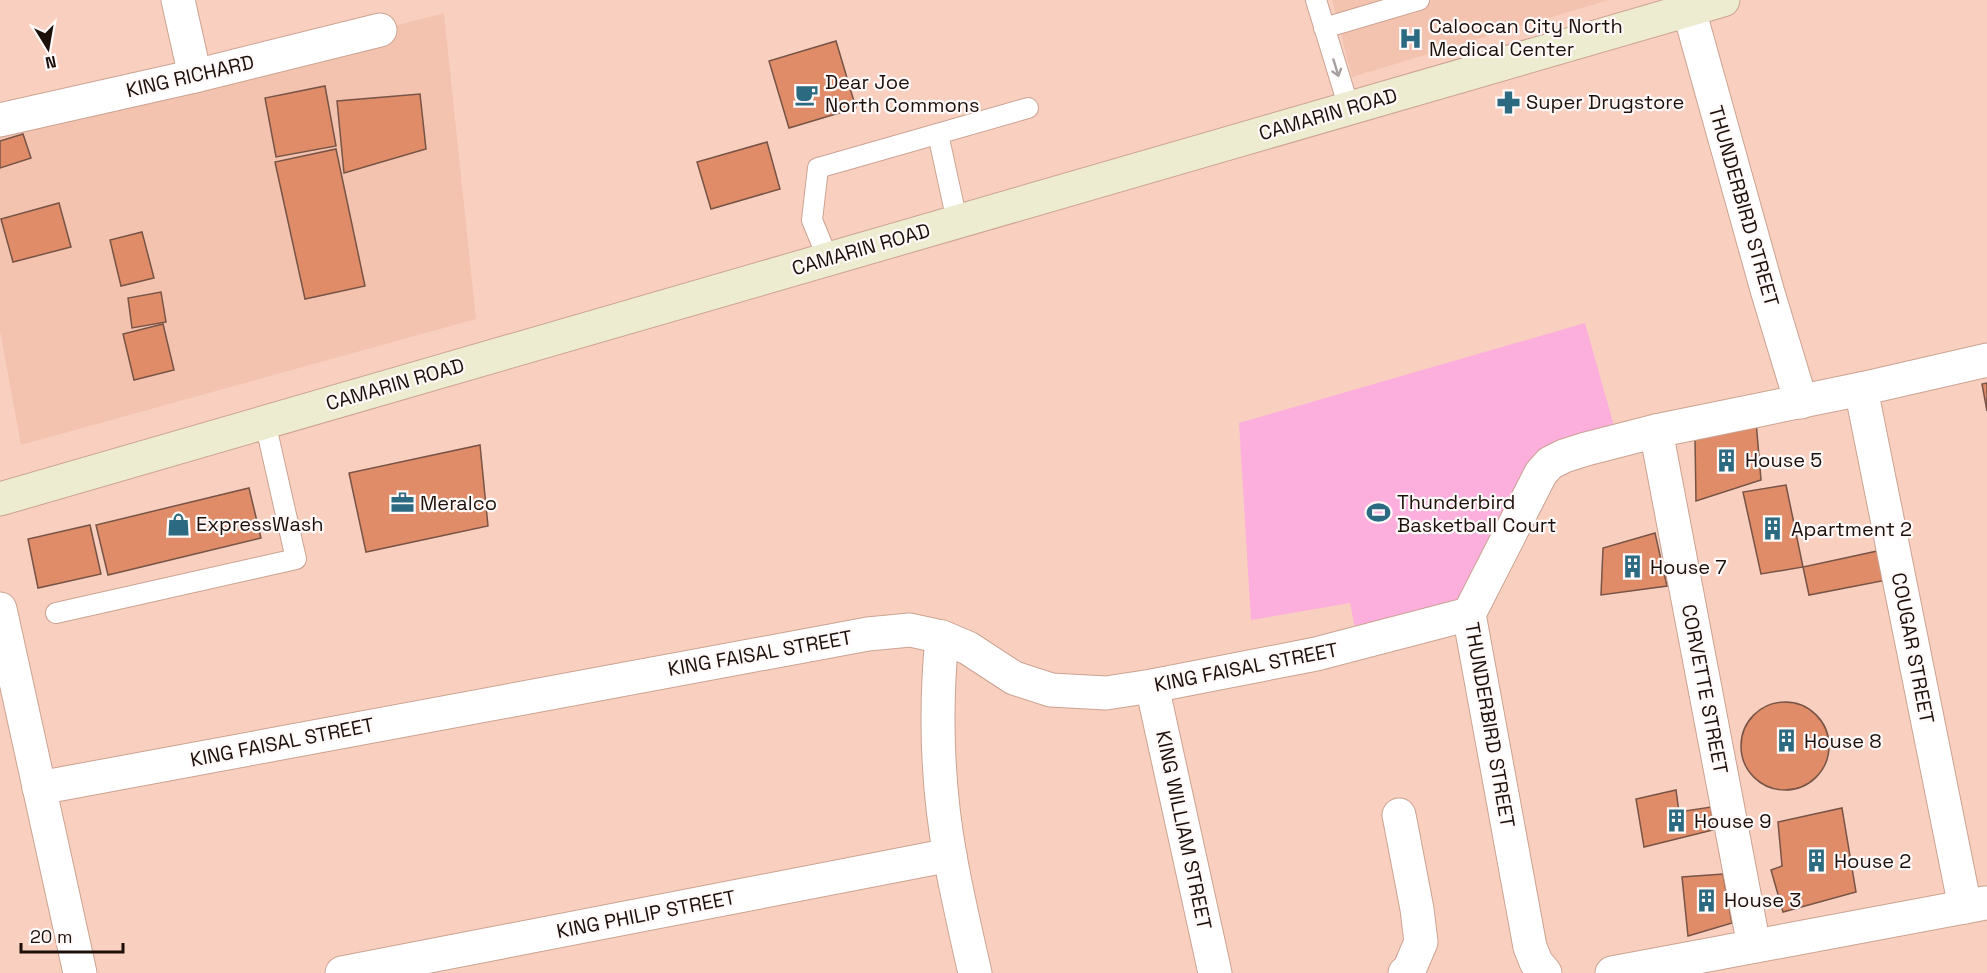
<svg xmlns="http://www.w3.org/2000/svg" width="1987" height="973" viewBox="0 0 1987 973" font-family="'Space Grotesk',sans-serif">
<rect width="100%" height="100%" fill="#f9d0bf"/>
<g fill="#f3c3af">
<path d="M1332,0H1609L1352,77Z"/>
<path d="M444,13L476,319L21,445L0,331V128Z"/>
</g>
<path fill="#fcaedc" d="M1585,323L1616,433L1542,453L1463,606L1356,633L1350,603L1251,620L1239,423Z"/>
<g fill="#e08c68" stroke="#775446" stroke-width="1.5">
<path d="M836,41L856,108L789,128L769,61Z"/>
<path d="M325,86L336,146L276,157L265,98Z"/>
<path d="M420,94L426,149L344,173L337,101Z"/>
<path d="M23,134L31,158L0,168V141Z"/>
<path d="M767,142L780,189L711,209L697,162Z"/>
<path d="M336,149L365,286L305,299L275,162Z"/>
<path d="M59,203L71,247L13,262L1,219Z"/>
<path d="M142,232L154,278L121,286L110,240Z"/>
<path d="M161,292L166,322L132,328L128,298Z"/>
<path d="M163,324L174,370L134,380L123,334Z"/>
<path d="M1987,383V411L1982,384Z"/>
<path d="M1756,421L1761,480L1696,501L1695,439Z"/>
<path d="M480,445L488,526L366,552L349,473Z"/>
<path d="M1786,485L1803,567L1761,574L1743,492Z"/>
<path d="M249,488L261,538L108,575L96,525Z"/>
<path d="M90,525L101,574L38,588L28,539Z"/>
<path d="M1655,533L1667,586L1601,595L1603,548Z"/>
<path d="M1882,550L1887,580L1809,595L1803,567Z"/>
<circle cx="1785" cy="746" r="44"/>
<path d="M1676,790L1679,812L1711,807L1713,830L1644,847L1636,799Z"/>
<path d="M1842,808L1856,892L1783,912L1771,870L1782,866L1778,822Z"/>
<path d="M1723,874L1732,923L1688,936L1682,877Z"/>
</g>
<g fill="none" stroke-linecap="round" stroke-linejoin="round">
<defs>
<g id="lane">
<path d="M1316,0L1349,108"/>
<path d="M1324,28L1419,0"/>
<path d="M938,134L957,221"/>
<path d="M828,259L812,220L818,168L1028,108"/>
<path d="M56,613L296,559L265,422"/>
</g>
<g id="street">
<path d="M178,0L195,76"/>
<path d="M1689,10L1768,293L1801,402"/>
<path d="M0,120L195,76L380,30"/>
<path d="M1861,389L1965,907"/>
<path d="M1656,431L1754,946"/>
<path d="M0,609L80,973"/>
<path d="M942,637C935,710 937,784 950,856C957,895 966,934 975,973"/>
<path d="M1152,686L1215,973"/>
<path d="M39,788L868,634L910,630L942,637L968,648L1014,678L1051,690L1106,693L1152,686L1316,654L1469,614"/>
<path d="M1399,815L1417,909L1421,942L1409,970L1405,973"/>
<path d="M342,973L950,855"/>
<path d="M1545,973L1536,962L1530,947L1469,614L1541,473L1550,463L1564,456L1586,449L1656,431L1861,389L1987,360"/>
<path d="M1612,973L1985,903"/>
</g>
<path id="secondary" d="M0,499L1723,0"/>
</defs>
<use href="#lane" stroke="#cba393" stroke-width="22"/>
<use href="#street" stroke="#cba393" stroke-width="35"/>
<use href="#secondary" stroke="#cba393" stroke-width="35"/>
<use href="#lane" stroke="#fff" stroke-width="20"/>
<use href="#street" stroke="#fff" stroke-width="33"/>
<use href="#secondary" stroke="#eeecd0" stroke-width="33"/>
</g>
<defs><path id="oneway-shaft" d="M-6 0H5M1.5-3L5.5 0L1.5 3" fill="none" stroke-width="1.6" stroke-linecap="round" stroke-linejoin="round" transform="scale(1.5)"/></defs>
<use stroke="#a59f9d" href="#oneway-shaft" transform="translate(1336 68) rotate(73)"/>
<defs>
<symbol id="hospital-bare" viewBox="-9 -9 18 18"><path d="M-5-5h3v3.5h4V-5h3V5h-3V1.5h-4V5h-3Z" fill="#2b6a80" stroke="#fffaf9" stroke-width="2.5" paint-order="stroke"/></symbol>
<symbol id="cafe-bare" viewBox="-9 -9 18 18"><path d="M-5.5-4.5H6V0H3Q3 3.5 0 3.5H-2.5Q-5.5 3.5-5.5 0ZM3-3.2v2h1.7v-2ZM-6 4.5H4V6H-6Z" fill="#2b6a80" stroke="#fffaf9" stroke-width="2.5" paint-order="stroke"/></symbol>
<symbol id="pharmacy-bare" viewBox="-9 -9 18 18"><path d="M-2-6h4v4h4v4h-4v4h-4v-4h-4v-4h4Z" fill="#2b6a80" stroke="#fffaf9" stroke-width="2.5" paint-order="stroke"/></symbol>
<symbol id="building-bare" viewBox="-9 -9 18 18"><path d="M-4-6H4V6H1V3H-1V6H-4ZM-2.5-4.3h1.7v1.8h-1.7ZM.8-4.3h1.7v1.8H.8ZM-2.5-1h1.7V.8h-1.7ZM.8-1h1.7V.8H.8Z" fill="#2b6a80" stroke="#fffaf9" stroke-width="2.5" paint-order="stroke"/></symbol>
<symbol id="office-bare" viewBox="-9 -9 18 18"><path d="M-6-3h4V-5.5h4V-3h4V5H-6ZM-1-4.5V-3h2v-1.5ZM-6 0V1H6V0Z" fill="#2b6a80" stroke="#fffaf9" stroke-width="2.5" paint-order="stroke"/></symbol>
<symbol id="stadium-bare" viewBox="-9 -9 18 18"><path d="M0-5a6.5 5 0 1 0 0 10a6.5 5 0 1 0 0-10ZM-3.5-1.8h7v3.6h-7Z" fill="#2b6a80" stroke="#fffaf9" stroke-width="2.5" paint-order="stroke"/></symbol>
<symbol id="shop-bare" viewBox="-9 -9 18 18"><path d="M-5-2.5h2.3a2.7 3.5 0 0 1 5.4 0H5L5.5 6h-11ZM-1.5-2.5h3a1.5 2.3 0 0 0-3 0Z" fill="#2b6a80" stroke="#fffaf9" stroke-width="2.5" paint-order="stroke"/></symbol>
</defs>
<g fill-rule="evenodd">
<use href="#hospital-bare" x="1394" y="22" width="33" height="33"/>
<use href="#cafe-bare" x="790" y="78" width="33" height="33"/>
<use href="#pharmacy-bare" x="1492" y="86" width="33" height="33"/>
<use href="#building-bare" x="1710" y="444" width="33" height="33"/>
<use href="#office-bare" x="386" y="486" width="33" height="33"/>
<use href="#stadium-bare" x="1362" y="496" width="33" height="33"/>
<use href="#shop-bare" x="162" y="508" width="33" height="33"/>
<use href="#building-bare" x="1756" y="512" width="33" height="33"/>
<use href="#building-bare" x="1616" y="550" width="33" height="33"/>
<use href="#building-bare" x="1770" y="724" width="33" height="33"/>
<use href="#building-bare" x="1660" y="804" width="33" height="33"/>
<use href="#building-bare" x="1800" y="844" width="33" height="33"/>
<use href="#building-bare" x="1690" y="884" width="33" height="33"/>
</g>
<g text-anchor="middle" stroke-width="4.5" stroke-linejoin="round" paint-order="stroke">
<g font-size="20" fill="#1d0f09" stroke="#fffaf9" text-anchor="start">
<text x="1429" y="33">Caloocan City North<tspan x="1429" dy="23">Medical Center</tspan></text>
<text x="825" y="89">Dear Joe<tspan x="825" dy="23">North Commons</tspan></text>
<text x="1526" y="109">Super Drugstore</text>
<text x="1745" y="467">House 5</text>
<text x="1397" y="509">Thunderbird<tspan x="1397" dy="23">Basketball Court</tspan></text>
<text x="420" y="510">Meralco</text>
<text x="196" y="531">ExpressWash</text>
<text x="1791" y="536">Apartment 2</text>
<text x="1650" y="574">House 7</text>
<text x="1804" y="748">House 8</text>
<text x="1694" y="828">House 9</text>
<text x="1834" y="868">House 2</text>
<text x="1724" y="907">House 3</text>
</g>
<g font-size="20" fill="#1d0f09" stroke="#fffaf9">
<text transform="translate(190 76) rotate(-13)" y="7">KING RICHARD</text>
<text transform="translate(1328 114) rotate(-16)" y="7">CAMARIN ROAD</text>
<text transform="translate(1744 206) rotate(74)" y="7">THUNDERBIRD STREET</text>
<text transform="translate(861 249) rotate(-16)" y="7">CAMARIN ROAD</text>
<text transform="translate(395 384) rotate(-16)" y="7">CAMARIN ROAD</text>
<text transform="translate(1913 648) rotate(79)" y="7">COUGAR STREET</text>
<text transform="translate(760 653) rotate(-10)" y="7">KING FAISAL STREET</text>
<text transform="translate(1246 667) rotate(-11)" y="7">KING FAISAL STREET</text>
<text transform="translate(1705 689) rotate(79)" y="7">CORVETTE STREET</text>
<text transform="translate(1490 725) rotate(80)" y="7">THUNDERBIRD STREET</text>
<text transform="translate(282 742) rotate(-11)" y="7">KING FAISAL STREET</text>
<text transform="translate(1184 830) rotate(78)" y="7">KING WILLIAM STREET</text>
<text transform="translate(646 914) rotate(-11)" y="7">KING PHILIP STREET</text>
</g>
</g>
<g transform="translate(48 48) rotate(169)" stroke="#fffaf9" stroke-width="4.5" paint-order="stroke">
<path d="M0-4.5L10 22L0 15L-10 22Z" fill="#1d0f09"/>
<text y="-9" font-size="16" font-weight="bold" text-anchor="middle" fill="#1d0f09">N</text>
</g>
<path d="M21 943v9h102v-9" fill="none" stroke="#1d0f09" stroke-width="3"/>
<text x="30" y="943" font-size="18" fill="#1d0f09" stroke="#fffaf9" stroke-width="4.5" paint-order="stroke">20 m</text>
</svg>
